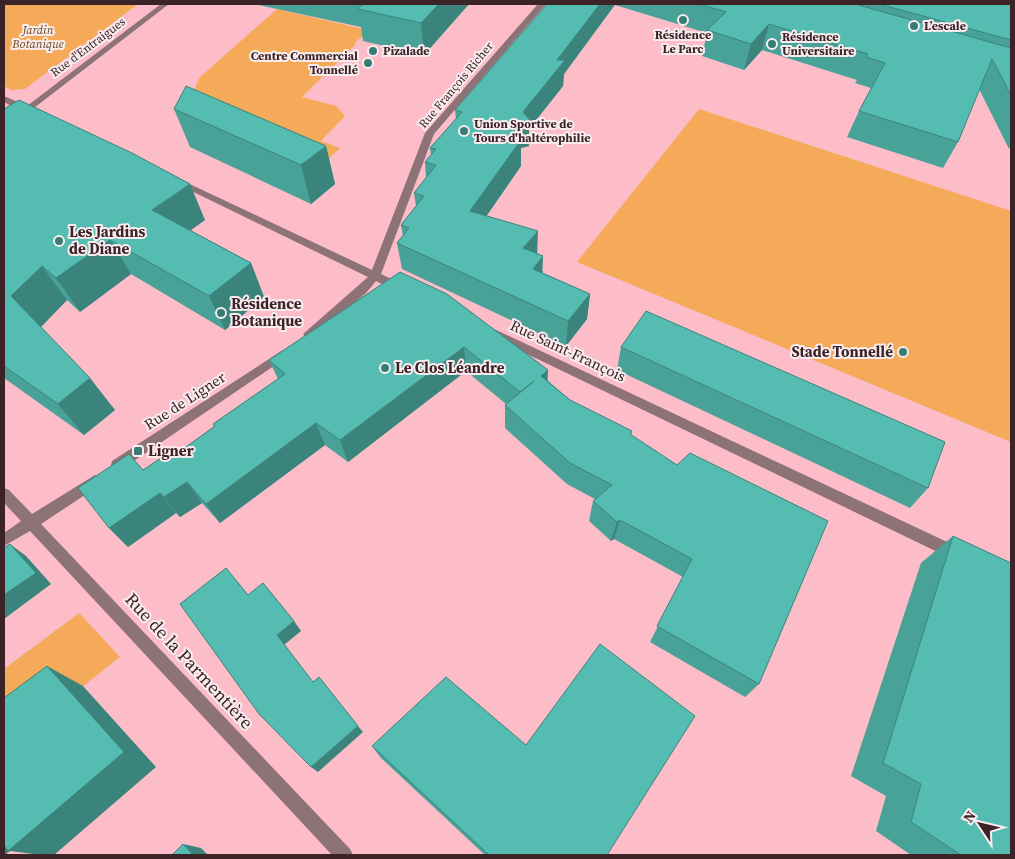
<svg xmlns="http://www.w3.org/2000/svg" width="1015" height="859" viewBox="0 0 1015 859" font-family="'Source Serif 4',serif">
<rect width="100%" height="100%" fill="#fcbcc8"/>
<g fill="#f5aa5a">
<path d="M4,4H138L25,89L11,90L4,86Z"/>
<path d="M277,9L372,31L356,41L355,45L302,97L336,106L345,116L321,141L340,148L328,159L194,91L199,78Z"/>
<path d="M699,109L1011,211V442L577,262Z"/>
<path d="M79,613L120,657L25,732L4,699V669Z"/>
</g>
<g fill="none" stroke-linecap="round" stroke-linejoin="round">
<g fill="#8d7277" fill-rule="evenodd">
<path d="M161,4H169L4,131V124L21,111L4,102V96L27,106Z"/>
<path d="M538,4H546L434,134L381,274L404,285L405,288L404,291H396L376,281L366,293L313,337H305L303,334L368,277L171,181L176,178L179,179L372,270L425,133Z"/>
<path d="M494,329L960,548L962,553L960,558L955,559L950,558L490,336L488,333L490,330Z"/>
<path d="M283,350L289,354L287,357L122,469L117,471L112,469L111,465L112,461Z"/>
<path d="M95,475L100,477L102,481L100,485L41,524L350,849L353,855H332L30,531L4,546V533L21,521L4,503V488L9,490L32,514Z"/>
</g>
</g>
<g fill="#48a298">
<path d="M254,4H469L424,55L363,41L361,27Z"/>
<path d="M547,4H1011V145L1009,149L979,89L958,142L943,168L847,137L859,111L871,88L855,83L857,80L762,50L744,70L702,56L707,33L615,5L564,74L563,86L529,129V146L521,148V166L486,216L537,254L543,273L590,294L587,319L566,346L402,269L397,243L403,236L401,225L416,206L414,193L426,178L425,162L431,155L430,148L456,119L455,110Z"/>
<path d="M4,109L205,220L190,230L251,263L264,297L225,330L131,274L80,312L67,300L41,327L115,410L84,435L4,378Z"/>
<path d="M174,109L326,146L335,184L311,204L190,147Z"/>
<path d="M400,272L548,381L570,400L632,431L631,435L759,684L745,697L650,642L683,577L614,539L611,541L589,521L593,501L595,499L567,484L505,428V405L506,404L466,371L348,462L325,445L220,523L202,503L180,517L176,513L128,547L109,528L143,470L168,460L214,427L213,424L278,379L269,360Z"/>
<path d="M621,347L928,488L910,508L617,370Z"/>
<path d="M953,536L1011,855H911L876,831L886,796L851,776L921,563Z"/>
<path d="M372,746L607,855H485L381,758Z"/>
</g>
<g fill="#3b847c">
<path d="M439,4H469L424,55L421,23Z"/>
<path d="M600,4H615L564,74L563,86L529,129V146L521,148V166L472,237L470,211L510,125L523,112L557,60Z"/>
<path d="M769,24L762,50L744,70L751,44Z"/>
<path d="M326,146L335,184L311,204L301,165Z"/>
<path d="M190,184L205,220L170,245L152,210Z"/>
<path d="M538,231L537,257L523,248Z"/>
<path d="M110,240L131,274L80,312L56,278Z"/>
<path d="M543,256L542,282L533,269Z"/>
<path d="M251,263L264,297L225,330L209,296Z"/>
<path d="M42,266L67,300L38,330L11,296Z"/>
<path d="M590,294L587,319L566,346L568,321Z"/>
<path d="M464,347L466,371L348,462L340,440Z"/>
<path d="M548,370L547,393L541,376Z"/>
<path d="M90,378L115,410L84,435L58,404Z"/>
<path d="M316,423L325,445L220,523L206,504Z"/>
<path d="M187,482L202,503L180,517L164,497Z"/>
<path d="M160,493L176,513L128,547L109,528Z"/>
<path d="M620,520L614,539L611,541L617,522Z"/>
<path d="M10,544L26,556L51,584L4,619V595Z"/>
<path d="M294,621L301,631L284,645L277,635Z"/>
<path d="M47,666L83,686L156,767L54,855H41L10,851L5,855H4V826Z"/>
<path d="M358,726L363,732L318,772L311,767Z"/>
<path d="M183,844L201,848L208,855H193Z"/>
</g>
<g fill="#54bcb1" stroke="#3b847c">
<path d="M363,4H439L421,23L358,9Z"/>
<path d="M547,4H600L557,60H565L523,112L530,120L510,125L521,140L470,211L538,231L523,248L543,256L533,269L590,294L568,321L397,243L409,228L401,225L424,196L414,193L436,165L425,162L436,149L430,148L462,112L455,110Z"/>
<path d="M699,4H855L1011,48V95L992,59L958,142L859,111L885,63L866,57L868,54L769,24L751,44L707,30L726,12Z"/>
<path d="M879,4H1011V40Z"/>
<path d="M186,86L326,146L301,165L174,109Z"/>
<path d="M19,100L132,153L190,184L152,210L251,263L209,296L110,240L56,278L42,266L11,296L90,378L58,404L4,366V109Z"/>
<path d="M400,272L447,294L548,370L541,376L570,400L632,431L630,434L677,465L690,453L828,521L759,684L657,626L692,559L620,520L617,522L593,501L612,485L570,463L505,405L534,381L520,392L464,347L340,440L316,423L206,504L187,482L164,497L160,493L109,528L78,488L129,454L143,470L164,456L168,460L215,426L213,424L285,374L269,360Z"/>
<path d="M646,311L945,442L928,488L621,347Z"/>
<path d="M953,536L1011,563V855H961L911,822L921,784L883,763Z"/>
<path d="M10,544L36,573L4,595V548Z"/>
<path d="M226,568L248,595L263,583L294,621L277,635L313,682L319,677L358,726L311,767L259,714L180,604Z"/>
<path d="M600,644L695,716L607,855H489L372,746L446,677L526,745Z"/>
<path d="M47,666L124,752L8,851L4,845V698Z"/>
<path d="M183,844L193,855H172Z"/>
</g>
<g fill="#377d76" stroke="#faedef" stroke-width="2">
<circle cx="683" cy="20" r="5"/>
<circle cx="914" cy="26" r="5"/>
<circle cx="772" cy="44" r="5"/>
<circle cx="373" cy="51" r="5"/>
<circle cx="368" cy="63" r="5"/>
<circle cx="464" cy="131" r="5"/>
<circle cx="59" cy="241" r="5"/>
<circle cx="221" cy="313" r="5"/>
<circle cx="903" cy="352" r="5"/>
<circle cx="385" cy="368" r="5"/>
<rect x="133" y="446" width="10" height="10" rx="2.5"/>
</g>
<g text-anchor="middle" stroke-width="4" stroke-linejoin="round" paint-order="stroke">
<g font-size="12" font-weight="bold" fill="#3b2328" stroke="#faedef" text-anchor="start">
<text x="924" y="30">L’escale</text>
<text x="683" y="39" text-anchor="middle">Résidence<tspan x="683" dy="14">Le Parc</tspan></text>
<text x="782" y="41">Résidence<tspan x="782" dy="14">Universitaire</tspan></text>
<text x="383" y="55">Pizalade</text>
<text x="358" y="60" text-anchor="end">Centre Commercial<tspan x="358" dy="14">Tonnellé</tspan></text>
<text x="474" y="128">Union Sportive de<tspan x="474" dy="14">Tours d'haltérophilie</tspan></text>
</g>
<g font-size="12" font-style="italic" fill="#6d471d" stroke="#faedef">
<text x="38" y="34">Jardin<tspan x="38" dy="14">Botanique</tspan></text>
</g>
<g font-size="12" fill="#3b2328" stroke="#faedef">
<text transform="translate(88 47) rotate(-37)" y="4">Rue d'Entraigues</text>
<text transform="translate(456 85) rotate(-50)" y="4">Rue François Richer</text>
</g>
<g font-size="15" font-weight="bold" fill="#3b2328" stroke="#faedef" text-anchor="start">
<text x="69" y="237">Les Jardins<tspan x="69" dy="17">de Diane</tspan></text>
<text x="231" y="309">Résidence<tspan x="231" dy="17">Botanique</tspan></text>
<text x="893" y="357" text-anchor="end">Stade Tonnellé</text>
<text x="395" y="373">Le Clos Léandre</text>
<text x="148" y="456">Ligner</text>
</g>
<g font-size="15" fill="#3b2328" stroke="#faedef">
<text transform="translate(568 351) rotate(25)" y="5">Rue Saint-François</text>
<text transform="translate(185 401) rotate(-33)" y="5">Rue de Ligner</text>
</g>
<g font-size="18" fill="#3b2328" stroke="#faedef">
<text transform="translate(189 661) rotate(47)" y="6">Rue de la Parmentière</text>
</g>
</g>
<rect width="1015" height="859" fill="none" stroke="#3b2328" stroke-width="10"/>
<g transform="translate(980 824) rotate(305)" stroke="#faedef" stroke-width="4" paint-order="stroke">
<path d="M0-4L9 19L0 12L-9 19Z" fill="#3b2328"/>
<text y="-8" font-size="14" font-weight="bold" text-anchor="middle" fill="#3b2328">N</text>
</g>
</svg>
